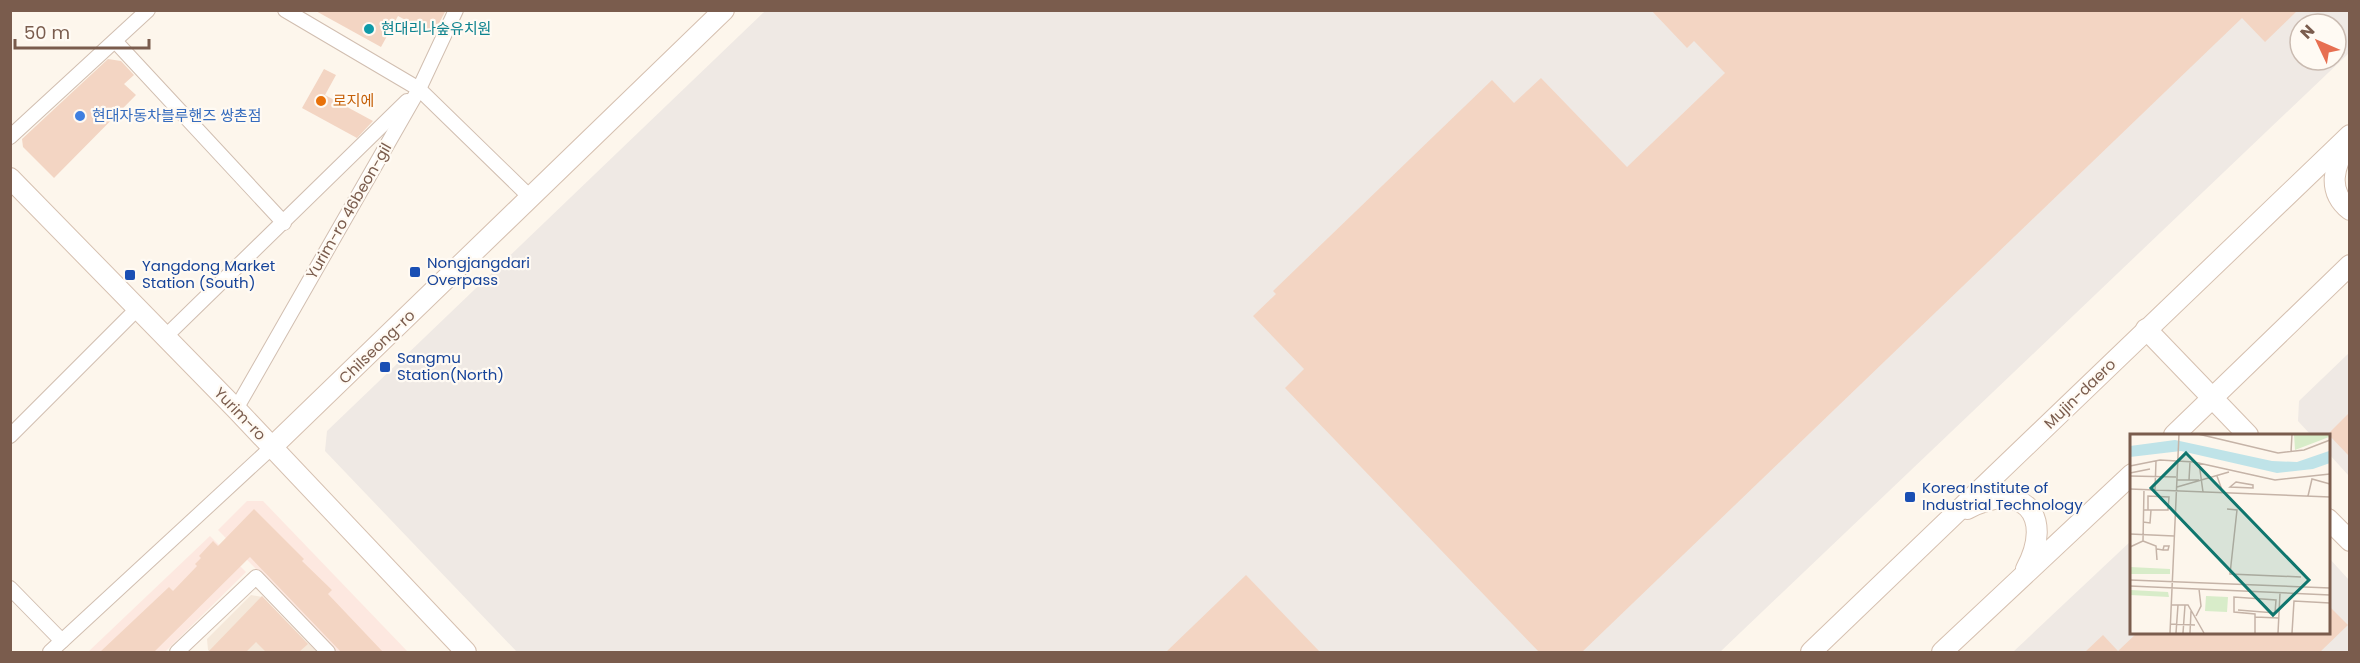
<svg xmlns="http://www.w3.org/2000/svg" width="2360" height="663" viewBox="0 0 2360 663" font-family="Poppins,'Noto Sans KR',sans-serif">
<rect width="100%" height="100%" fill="#fdf6ec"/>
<path fill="#f5e8da" d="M251,595L262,597L317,652H210L208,650L207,639Z"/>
<g fill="#fde8e0">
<path d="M247,501H263L408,652H337L218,530Z"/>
<path d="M210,536L246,572L165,652H88Z"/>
</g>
<g fill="#efe9e4" fill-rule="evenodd">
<path d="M765,11H2349V53L1720,652H517L325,451L327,431ZM2300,24H2336V60H2300Z"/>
<path d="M2349,353V476L2329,454L2328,435H2311L2298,421L2299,401Z"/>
<path d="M2132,540V632H2328L2329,558L2349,580V652H2013Z"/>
</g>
<g fill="#f3d5c3">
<path d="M314,10H446L433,35L398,16L381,47Z"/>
<path d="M1651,10H2298L2265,42L2242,18L1582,652H1539L1285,388L1304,369L1253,316L1276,294L1273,291L1492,80L1514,103L1541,78L1627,167L1725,73L1694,41L1687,48Z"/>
<path d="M108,59L121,61L134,75L124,84L136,95L54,178L23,147L22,139Z"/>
<path d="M324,69L336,75L325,95L373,121L357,138L302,108Z"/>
<path d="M2349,413V456L2328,434Z"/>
<path d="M254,509L304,559L302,561L332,590L328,594L383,652H341L250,557L154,652H100L169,587L173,591L197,566L195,564L201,558L199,556L213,541L218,546Z"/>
<path d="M1246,575L1320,652H1166Z"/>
<path d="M262,596L308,644L299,652H266L256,642L246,652H208Z"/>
<path d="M2328,605L2348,625L2320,652H2085L2103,635L2118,651L2138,632H2328Z"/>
</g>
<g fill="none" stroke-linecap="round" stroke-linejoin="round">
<defs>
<g id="street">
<path d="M285,10L419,89L531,198"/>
<path d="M115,41L284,223"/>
<path d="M10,137L148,10"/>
<path d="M165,337L407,101"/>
<path d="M236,409L419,89L456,10"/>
<path d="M10,436L137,309"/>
<path d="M10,588L62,641"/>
<path d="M50,652L271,448"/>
<path d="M177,652L256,577L328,652"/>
</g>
<g id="secondary">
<path d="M2348,143C2334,165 2326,191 2350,210"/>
<path d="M10,178L236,409L466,652"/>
<path d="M2146,329L2248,435"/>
<path d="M2174,435L2350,265"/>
<path d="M271,448L724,10"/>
<path d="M1967,509C2022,479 2055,515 2026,569"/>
<path d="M2328,519L2350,541"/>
<path d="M1811,652L2350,135"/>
<path d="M1942,652L2132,474"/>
</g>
</defs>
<use href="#street" stroke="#d1beb0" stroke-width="16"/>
<use href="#secondary" stroke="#d6c0b0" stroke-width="22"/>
<use href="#street" stroke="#fff" stroke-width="14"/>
<use href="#secondary" stroke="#fff" stroke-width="20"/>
</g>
<circle fill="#0f9aa8" stroke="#fffaf3" stroke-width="2" cx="369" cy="29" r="6"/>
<circle fill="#e8710a" stroke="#fffaf3" stroke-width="2" cx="321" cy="101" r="6"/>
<circle fill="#3f7fe0" stroke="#fffaf3" stroke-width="2" cx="80" cy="116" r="6"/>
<g fill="#1a4fb4" stroke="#fffaf3" stroke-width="2">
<rect x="409" y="266" width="12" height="12" rx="3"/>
<rect x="124" y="269" width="12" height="12" rx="3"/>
<rect x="379" y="361" width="12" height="12" rx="3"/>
<rect x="1904" y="491" width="12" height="12" rx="3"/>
</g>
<g text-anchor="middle" stroke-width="4.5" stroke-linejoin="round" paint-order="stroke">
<g font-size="15" fill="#0d838f" stroke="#fffaf3" text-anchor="start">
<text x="381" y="34">현대리나숲유치원</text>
</g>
<g font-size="15" fill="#c56008" stroke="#fffaf3" text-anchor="start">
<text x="333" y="106">로지에</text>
</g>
<g font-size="15" fill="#366cbe" stroke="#fffaf3" text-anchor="start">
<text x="92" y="121">현대자동차블루핸즈 쌍촌점</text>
</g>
<g font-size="15" fill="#7a5c4d" stroke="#fffaf3">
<text transform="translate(349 211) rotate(-60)" y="5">Yurim-ro 46beon-gil</text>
<text transform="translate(377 347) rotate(-44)" y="5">Chilseong-ro</text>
<text transform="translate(2080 394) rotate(-44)" y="5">Mujin-daero</text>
<text transform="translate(240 414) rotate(46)" y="5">Yurim-ro</text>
</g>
<g font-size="15" fill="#164399" stroke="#fffaf3" text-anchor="start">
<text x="427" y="268">Nongjangdari<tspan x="427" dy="17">Overpass</tspan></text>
<text x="142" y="271">Yangdong Market<tspan x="142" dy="17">Station (South)</tspan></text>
<text x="397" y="363">Sangmu<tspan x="397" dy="17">Station(North)</tspan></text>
<text x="1922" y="493">Korea Institute of<tspan x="1922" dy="17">Industrial Technology</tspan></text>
</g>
</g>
<g transform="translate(2130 434)">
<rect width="200" height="200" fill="#fdf6ec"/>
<path d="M164,0L199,1V3L165,16ZM0,133L40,135V140H0ZM0,156L38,158L39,163L0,161ZM76,162L98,163L97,178L75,177Z" fill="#d8ecc9"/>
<path d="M45,6L142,27L167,28L199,17L200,29L183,35L147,39L51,17L0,23V12Z" fill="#bfe3e8"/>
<path fill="none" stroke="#c5b3a7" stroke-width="1.5" d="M68,0L148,19L174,16L200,6M161,18L162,0M69,29L73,58M0,32L30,26L64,28L145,46L200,40M0,39L20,35M0,42L46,43M87,42L93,59M47,46H69M59,46L60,28M106,48L123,51V54L100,53ZM47,53L99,38M0,55L200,63M25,56L26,27M178,62L182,45L200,50M97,75L107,76L100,140L171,143M13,76H38L39,63L18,62V76M13,88L20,89L21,76M0,100L44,102M13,107L26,112L27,126M0,113L13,107L14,55M27,115L33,116H38L39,112H34L33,116M0,146L200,154M0,152L200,161M41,171H58L74,199M108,176L145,179L146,166L104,163V178L125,180V199M66,182L71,172L69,155M125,183L149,184M40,190L65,191M40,199L49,0M46,199L48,171M53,199L55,171M60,199L61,177M148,199L150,159M162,199L164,167L200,169"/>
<path fill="#0f766e" fill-opacity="0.15" stroke="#0f766e" stroke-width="3" d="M56,19L179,146L143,181L21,54Z"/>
<rect width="200" height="200" fill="none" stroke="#7a5c4d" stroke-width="3"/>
</g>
<rect width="2360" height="663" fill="none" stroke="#7a5c4d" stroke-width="24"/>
<g transform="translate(2318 42) rotate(314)"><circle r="28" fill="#fffaf3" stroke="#cabbb1" stroke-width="1.5"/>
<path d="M0-4.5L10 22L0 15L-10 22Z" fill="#e76f51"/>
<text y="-9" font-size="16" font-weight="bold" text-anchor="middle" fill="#7a5c4d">N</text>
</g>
<path d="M15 39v9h134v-9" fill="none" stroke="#7a5c4d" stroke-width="3"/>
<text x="24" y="39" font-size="18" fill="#7a5c4d" stroke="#fffaf3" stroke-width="4.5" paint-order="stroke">50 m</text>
</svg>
